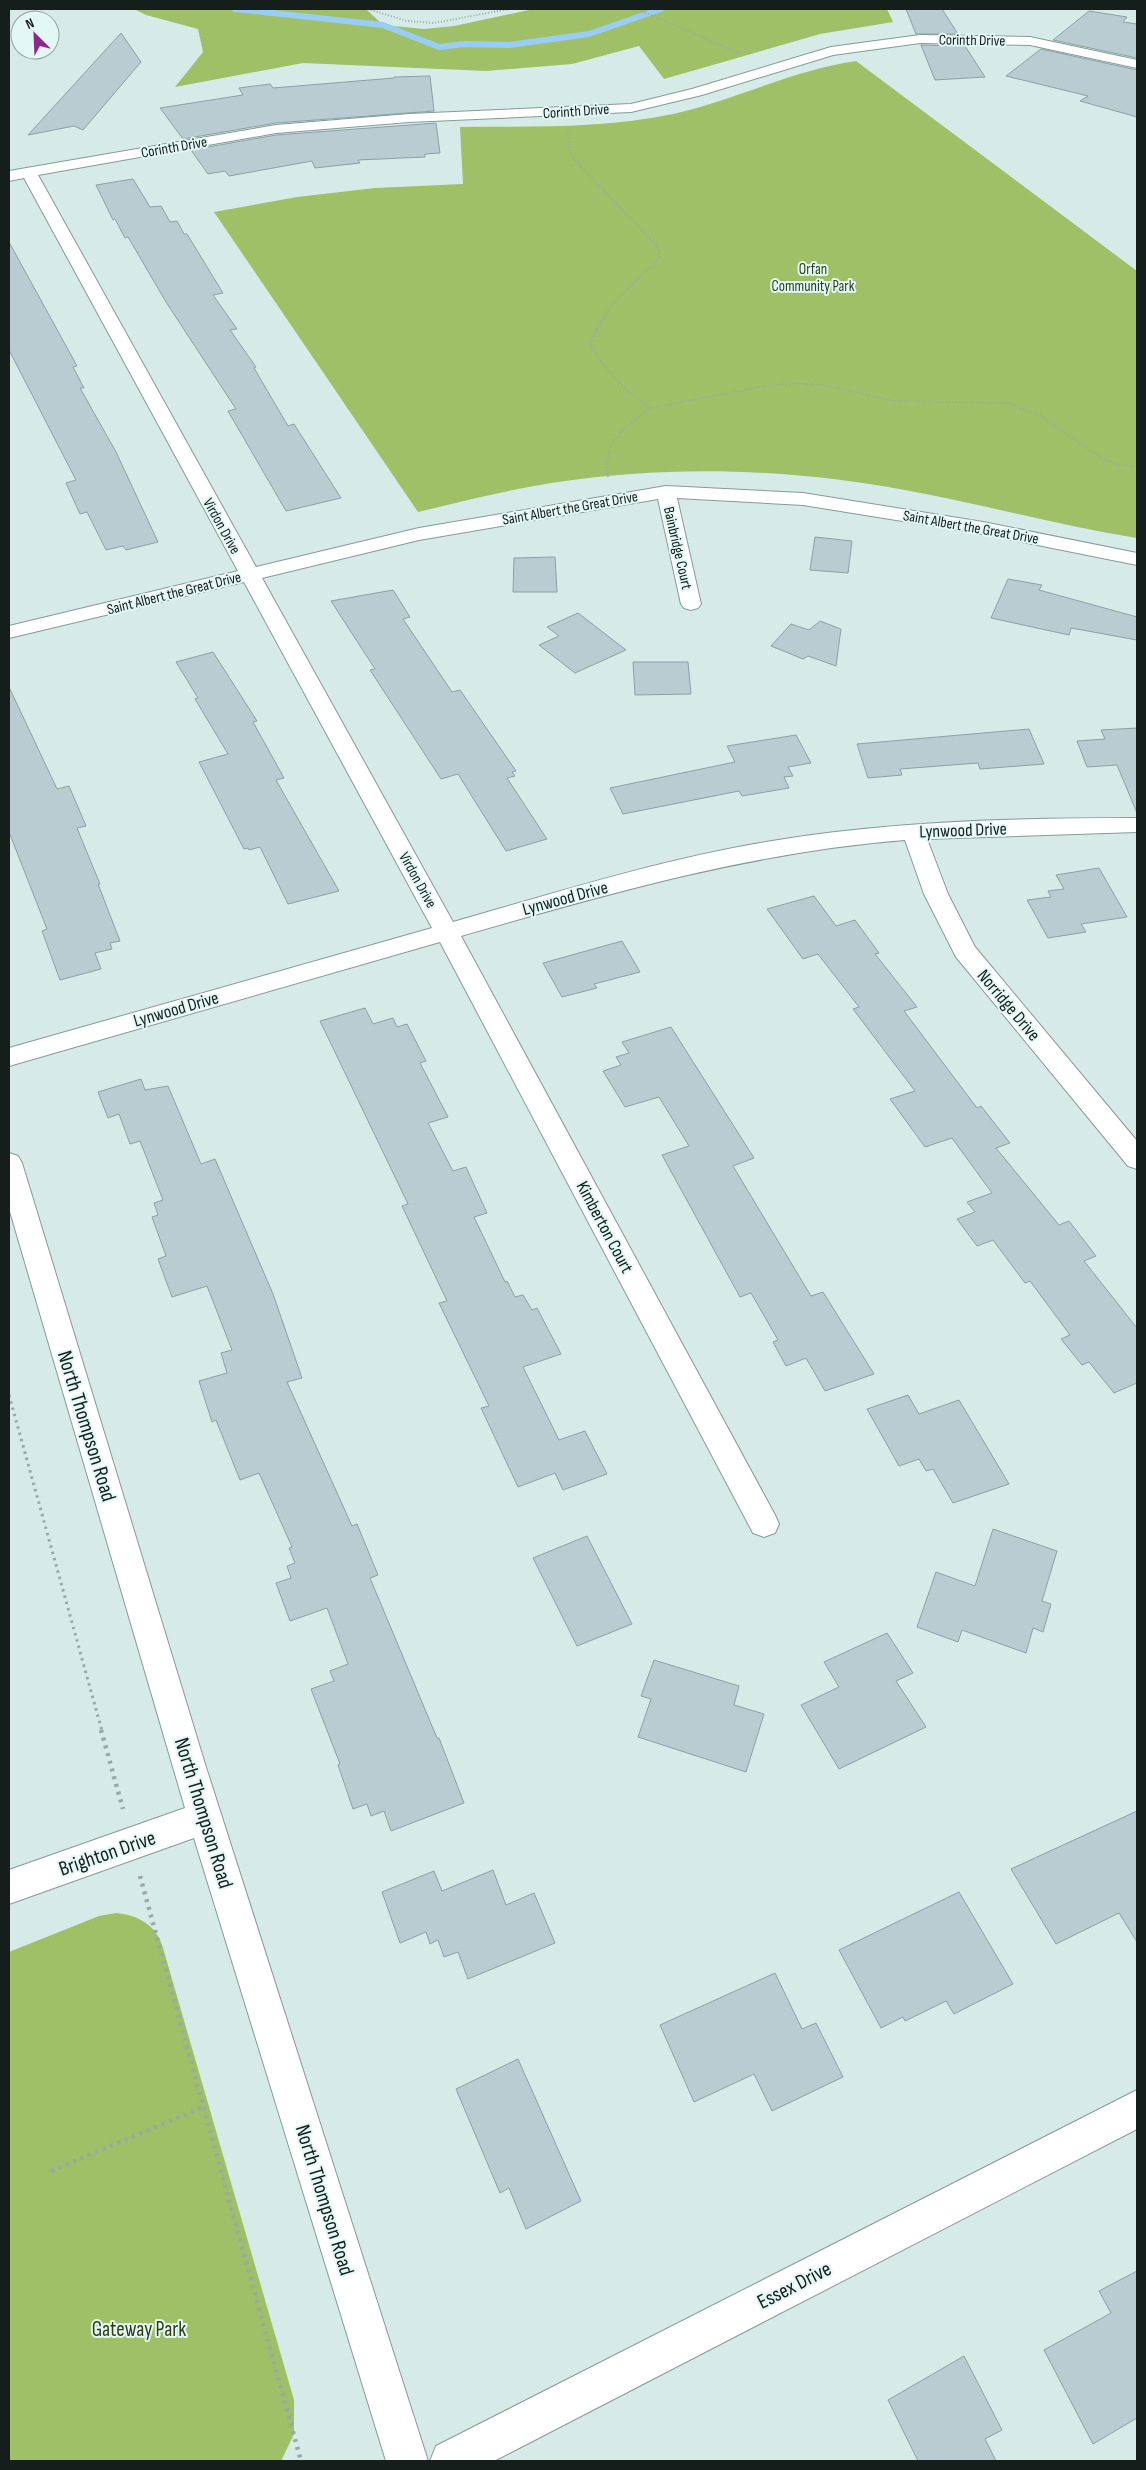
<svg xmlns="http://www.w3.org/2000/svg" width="1146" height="2470" viewBox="0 0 1146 2470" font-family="'Sofia Sans Condensed',sans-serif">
<rect width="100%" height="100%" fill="#d6ebe7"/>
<g fill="#9fc066">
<path d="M134,9H366L383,25L424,29L454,26L534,9H887L893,22L820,34L664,79L639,46L572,64L486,71L303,63L175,87L203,52L198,29L146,15Z"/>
<path d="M856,61L1137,271V538C1038,522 940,492 841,480C747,468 652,468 558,482C511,489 464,501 418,512L214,212L297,197L375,188L463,184L460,127C531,126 603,129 673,114C735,100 793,70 856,61Z"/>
<path d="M116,1913C139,1915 157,1926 163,1948L294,2400V2434L281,2461H9V1952L99,1916Z"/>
</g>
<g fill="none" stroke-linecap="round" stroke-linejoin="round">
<path stroke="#99cdf5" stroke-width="6" d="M235,9L383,25L439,47L464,44L509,45L589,34L661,9"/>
</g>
<g fill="#b8ccd1" stroke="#8da0a5">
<path d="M906,9H942L958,34H916Z"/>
<path d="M1089,11L1127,17L1123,22L1137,24V58L1053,40Z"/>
<path d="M121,33L141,62L83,130L74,126L28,135Z"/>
<path d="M921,45L965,46L985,77L935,80Z"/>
<path d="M1041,49L1137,70V117L1080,101L1088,96L1006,76Z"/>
<path d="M430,76L434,111L276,123L183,139L160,108L243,95L239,88L270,84L273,88L394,78V77Z"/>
<path d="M436,123L440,153L425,154V157L358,160L360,163L315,168L312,161L229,176L225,171L208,174L191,150L276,135Z"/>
<path d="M133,179L150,207L161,206L170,222L177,221L184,234H187L223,293L213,295L237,329L230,330L256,367L254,368L288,426L294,424L341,498L286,511L228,411L236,409L166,302L128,237L125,238L115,219L113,220L96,185Z"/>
<path d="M9,242L77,366L73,367L84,388H80L116,452L158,542L126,550L123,546L106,550L87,512L80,514L66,483L76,480L9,350Z"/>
<path d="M815,537L852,541L848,573L810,570Z"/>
<path d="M555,557L557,592H513L514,558Z"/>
<path d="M1008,579L1042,585L1039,590L1137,617V640L1071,628L1069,635L991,618Z"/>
<path d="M393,590L410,617L403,619L452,692L460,690L516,771L512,772L515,776L507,778L547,839L506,851L458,774L441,779L370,670L375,669L331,601Z"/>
<path d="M578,613L626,650L575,673L539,645L559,636L547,627Z"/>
<path d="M820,621L841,629L836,666L808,656L803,659L771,646L791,624L809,630Z"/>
<path d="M213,652L257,721L253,722L284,778L276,780L339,891L288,904L260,847L249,850L248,848L244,849L199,762L228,754L195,699L198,698L176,662Z"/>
<path d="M633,662H688L691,694L635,695Z"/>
<path d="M9,687L57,789L69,786L86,826L77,828L100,884H98L120,941L110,943L112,949L95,953L101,969L60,980L42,931L47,929L9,832Z"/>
<path d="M1137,728V813L1117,765L1087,767L1077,741L1105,739L1101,730Z"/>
<path d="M1029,729L1044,764L980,769L978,763L900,769L902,775L868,778L857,744Z"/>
<path d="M796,735L811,763L788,767L793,776L784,777L789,788L742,796L739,791L623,814L610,788L735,762L727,746Z"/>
<path d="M1099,868L1127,917L1081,924L1086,932L1048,938L1027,900L1051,897L1048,891L1064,889L1056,875Z"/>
<path d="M814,896L836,926L855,920L879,953L875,954L917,1007L904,1011L977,1108L981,1106L1010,1143L996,1148L1059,1225L1069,1221L1096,1256L1084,1261L1137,1328V1383L1114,1393L1089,1362L1082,1365L1061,1339L1070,1335L1030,1281L1025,1283L993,1240L977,1246L957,1219L975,1212L967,1202L992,1193L952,1138L925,1147L890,1099L915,1091L853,1009L859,1007L818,954L803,959L767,909Z"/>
<path d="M622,941L640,972L594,984L597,988L562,997L543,963Z"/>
<path d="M365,1008L373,1024L393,1018L397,1027L407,1024L426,1061L420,1063L448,1117L428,1123L453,1171L466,1167L487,1213L474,1217L505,1282L507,1281L515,1297L523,1295L532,1310L537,1308L561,1354L523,1367L559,1440L585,1431L607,1474L563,1490L555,1473L518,1487L481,1408L489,1406L439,1303L447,1301L402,1206L408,1204L320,1021Z"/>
<path d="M671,1027L754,1158L733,1166L811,1296L823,1292L874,1374L825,1391L806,1358L786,1366L773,1342L778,1340L751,1293L740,1297L662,1155L689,1146L659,1097L625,1107L603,1071L621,1065L616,1057L629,1053L622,1042Z"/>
<path d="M141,1079L145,1090L168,1086L201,1164L215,1159L273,1294L302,1378L287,1382L352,1526L357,1524L378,1575L370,1578L437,1738H439L464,1803L391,1831L384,1811L371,1816L367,1804L353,1809L338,1765L340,1764L311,1689L334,1681L330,1671L348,1664L327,1608L290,1621L276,1583L291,1578L287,1566L295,1563L289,1548L292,1547L259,1473L240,1480L216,1420L212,1422L199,1381L227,1373L221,1353L232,1350L207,1286L172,1297L158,1259L166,1256L152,1217L158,1215L154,1203L163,1200L140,1141L130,1144L119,1114L108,1118L98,1092Z"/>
<path d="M908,1395L919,1414L959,1400L1009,1484L953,1503L933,1469L926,1471L919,1459L899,1466L867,1409Z"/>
<path d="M993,1529L1057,1551L1042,1601L1051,1604L1043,1632L1033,1628L1026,1653L962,1630L958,1642L917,1627L936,1572L975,1586Z"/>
<path d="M587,1536L632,1624L577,1646L533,1558Z"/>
<path d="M887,1633L913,1673L896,1681L926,1727L839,1769L801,1705L839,1687L824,1662Z"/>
<path d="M654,1660L739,1686L734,1705L764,1714L746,1772L638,1737L651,1699L641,1696Z"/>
<path d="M1137,1811V1942L1119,1913L1056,1944L1011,1869Z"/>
<path d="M493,1870L506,1905L534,1893L555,1943L468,1979L458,1952L444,1957L438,1940L430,1944L426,1932L400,1943L382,1892L434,1871L442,1891Z"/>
<path d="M959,1892L1013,1984L954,2014L946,2001L905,2021L903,2017L881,2028L839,1950Z"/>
<path d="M775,1973L802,2029L816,2023L843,2077L772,2111L754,2074L694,2102L660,2025Z"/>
<path d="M518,2059L581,2201L526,2229L509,2188L500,2193L456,2089Z"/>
<path d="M1137,2271V2418L1093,2444L1044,2350L1111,2313L1099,2291Z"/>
<path d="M964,2356L1002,2430L985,2439L996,2461H918L888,2400Z"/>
</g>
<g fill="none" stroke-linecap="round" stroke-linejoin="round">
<defs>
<g id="minor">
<path d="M920,35L1030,37L1137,60V68L1030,45L920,43L833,55L702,95L631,112L409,122L276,133L38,175L256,567L419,528L666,486L803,493L983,522L1137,553V565L983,534L803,505L677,498L701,604L698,608L691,610L684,608L681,604L658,499L419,540L262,578L453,922C558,892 663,859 772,841C892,821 1015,818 1137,818V832L927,839L948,894L975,947L1137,1141V1169L1128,1166L956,957L924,894L905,840C752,852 607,894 461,936L775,1515L779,1524L775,1533L764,1537L753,1533L440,942L9,1066V1048L432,928L244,582L9,638V626L238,571L24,178L9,181V171L276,125L409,114L631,104L692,89L831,47Z"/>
<path d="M9,1153L18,1156L22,1163L205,1764L428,2461H386L194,1838L9,1904V1870L185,1808L9,1208Z"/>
<path d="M1137,2090V2129L494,2461H430L436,2446Z"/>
</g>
</defs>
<use href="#minor" stroke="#869a97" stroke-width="2"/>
<g stroke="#98a9a6" stroke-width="2" stroke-dasharray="1 2" stroke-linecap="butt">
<path d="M368,9L407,21L434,23L509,9"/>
<path d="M637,9L741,54"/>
<path d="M568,132L570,152L575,160L657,246L660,254L656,262C629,287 603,309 590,344C605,371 625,391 651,408"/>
<path d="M608,477L606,465L611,445L624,428L651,408L760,387L795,383L823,385L894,401L1008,403L1041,416L1103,459L1116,464L1137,467"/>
</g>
<path stroke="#98a9a6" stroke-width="3" stroke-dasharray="2.5 4" stroke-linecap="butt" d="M9,1395L102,1731"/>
<g stroke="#98a9a6" stroke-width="4.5" stroke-dasharray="3 5" stroke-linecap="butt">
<path d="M101,1730L123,1809"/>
<path d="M140,1876L301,2461"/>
<path d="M51,2171L203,2107"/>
</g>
<use href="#minor" fill="#fff" fill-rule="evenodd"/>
</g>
<g text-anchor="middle" stroke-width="4" stroke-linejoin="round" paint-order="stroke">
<g font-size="15" fill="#161e1c" stroke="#e3f8f4">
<text transform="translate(972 40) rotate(1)" y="5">Corinth Drive</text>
<text transform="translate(576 111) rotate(-4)" y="5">Corinth Drive</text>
<text transform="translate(174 147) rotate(-10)" y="5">Corinth Drive</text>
<text transform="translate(570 508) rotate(-10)" y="5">Saint Albert the Great Drive</text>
<text transform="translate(222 526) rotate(61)" y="5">Virdon Drive</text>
<text transform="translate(971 527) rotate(10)" y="5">Saint Albert the Great Drive</text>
<text transform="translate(678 548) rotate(77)" y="5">Bainbridge Court</text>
<text transform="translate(174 593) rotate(-14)" y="5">Saint Albert the Great Drive</text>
<text transform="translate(418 880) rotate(61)" y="5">Virdon Drive</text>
</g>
<g font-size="15" fill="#2f3d15" stroke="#e3f8f4">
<text x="813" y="274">Orfan<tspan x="813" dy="17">Community Park</tspan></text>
</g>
<g font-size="18" fill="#161e1c" stroke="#e3f8f4">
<text transform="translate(963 830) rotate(-2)" y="6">Lynwood Drive</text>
<text transform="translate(565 898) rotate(-15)" y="6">Lynwood Drive</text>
<text transform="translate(1009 1005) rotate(50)" y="6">Norridge Drive</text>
<text transform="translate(176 1009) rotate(-16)" y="6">Lynwood Drive</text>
<text transform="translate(605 1227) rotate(62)" y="6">Kimberton Court</text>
</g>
<g font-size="21" fill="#161e1c" stroke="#e3f8f4">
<text transform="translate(87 1426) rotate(73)" y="7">North Thompson Road</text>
<text transform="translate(204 1813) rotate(73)" y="7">North Thompson Road</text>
<text transform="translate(107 1853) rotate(-19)" y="7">Brighton Drive</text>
<text transform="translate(325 2200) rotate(73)" y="7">North Thompson Road</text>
<text transform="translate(794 2285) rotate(-27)" y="7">Essex Drive</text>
</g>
<g font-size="21" fill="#2f3d15" stroke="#e3f8f4">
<text x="139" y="2336">Gateway Park</text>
</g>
</g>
<rect width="1146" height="2470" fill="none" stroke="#161e1c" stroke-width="20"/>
<g transform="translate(35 35) rotate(336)"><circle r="24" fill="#e3f8f4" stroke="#91a19e"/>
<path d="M0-4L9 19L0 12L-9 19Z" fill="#8e268c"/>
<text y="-8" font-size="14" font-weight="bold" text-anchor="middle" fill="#161e1c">N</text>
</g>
</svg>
